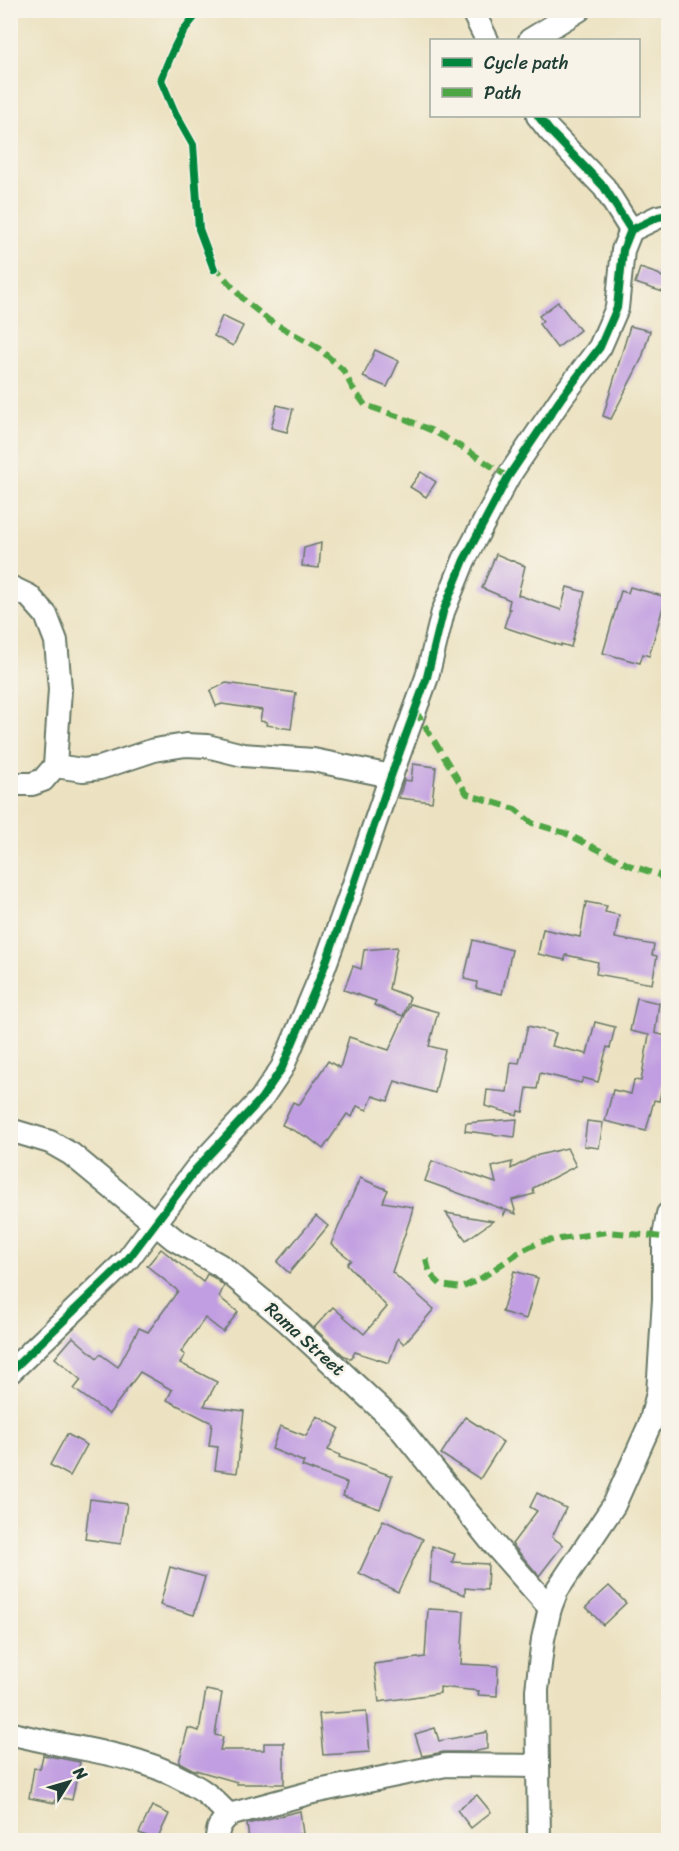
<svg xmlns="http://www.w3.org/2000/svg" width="679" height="1851" viewBox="0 0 679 1851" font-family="Sriracha,sans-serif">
<rect width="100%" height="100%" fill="#f7f3e8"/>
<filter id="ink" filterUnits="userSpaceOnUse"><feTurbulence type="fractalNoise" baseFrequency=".0167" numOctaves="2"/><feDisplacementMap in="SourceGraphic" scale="12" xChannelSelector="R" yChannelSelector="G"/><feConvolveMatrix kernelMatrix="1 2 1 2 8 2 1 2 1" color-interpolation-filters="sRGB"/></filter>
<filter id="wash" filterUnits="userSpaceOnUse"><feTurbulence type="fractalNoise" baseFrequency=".008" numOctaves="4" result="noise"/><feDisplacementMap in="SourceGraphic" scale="24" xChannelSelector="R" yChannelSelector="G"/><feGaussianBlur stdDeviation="1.35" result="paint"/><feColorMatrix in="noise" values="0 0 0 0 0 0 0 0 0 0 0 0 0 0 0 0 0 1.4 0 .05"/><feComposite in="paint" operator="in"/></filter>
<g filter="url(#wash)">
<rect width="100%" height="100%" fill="#ece2c1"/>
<g id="blocks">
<g fill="#c19ee1">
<path d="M640,268L658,274L669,282V294L635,283Z"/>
<path d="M558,302L580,330L557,348L539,324L543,321L539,316Z"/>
<path d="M222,316L243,326L233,346L214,336Z"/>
<path d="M630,326L650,331L642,358L611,419L603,416Z"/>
<path d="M375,350L399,361L387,387L363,377Z"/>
<path d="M277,405L293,409L287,432L271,428Z"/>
<path d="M421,472L436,482L426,497L410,487Z"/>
<path d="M321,543L319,568L302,566L304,548Z"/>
<path d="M496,554L525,566L518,595L561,610L567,587L585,592L571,647L561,644V646L504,627L510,609H508L510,600L482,588Z"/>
<path d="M630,587L666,597L649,656L643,654L640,663L603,653L621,591L628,593Z"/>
<path d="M226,683L296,693L291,729L266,725L267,722L260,721L262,710L222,704L216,706L210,691Z"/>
<path d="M413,764L436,767L432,802L399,798L404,780L411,781Z"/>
<path d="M586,902L607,906L605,912L619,915L615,938L654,945L652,955L657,956L652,984L596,974L598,962L566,955L565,960L538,954L543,929L580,937Z"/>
<path d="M473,940L512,950L502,994L476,988L477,982L464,979Z"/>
<path d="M397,947L389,989L410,997L403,1016L374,1005L376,1001L344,990L353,966L361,969L364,950Z"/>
<path d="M637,998L659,1003L655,1033L669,1037L667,1081L664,1080L659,1101L654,1100L646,1131L605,1121L613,1090L631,1094L634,1080L641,1081L649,1035L630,1031Z"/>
<path d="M410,1004L438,1012L429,1046L445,1050L435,1093L395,1081L388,1101L373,1096L367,1110L357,1106L352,1117L347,1114L323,1149L309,1138L282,1125L293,1102L299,1105L328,1061L340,1068L349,1037L389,1050Z"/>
<path d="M595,1022L615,1027L610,1048L607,1047L598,1082L583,1078L581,1083L540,1073L537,1089L527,1088L523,1112L518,1111L517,1115L485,1106L487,1090L507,1092L511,1062L519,1063L528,1026L556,1033L552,1046L587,1054Z"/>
<path d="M517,1119L515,1137L465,1131L466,1123Z"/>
<path d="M587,1121L603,1123L599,1148L584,1146Z"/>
<path d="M567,1148L576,1166L533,1188L534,1194L512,1200L516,1214L506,1210L504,1215L503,1209L425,1181L432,1161L496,1183L492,1167L512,1162L511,1169L535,1156Z"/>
<path d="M360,1178L388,1190L383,1202L413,1207L410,1219L392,1272L434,1309L404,1344L398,1338L389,1363L355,1352L351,1359L343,1355L314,1328L333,1307L364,1334L387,1307L347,1264L351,1260L331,1244Z"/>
<path d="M446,1213L493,1221L466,1240Z"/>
<path d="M316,1216L328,1226L289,1273L277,1262Z"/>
<path d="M161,1249L203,1282L207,1274L213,1277L224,1286L219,1297L238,1312L223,1332L205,1318L181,1352L185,1355L180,1363L217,1382L204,1406L244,1411L237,1473L215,1470L218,1447L209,1446L212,1423L167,1400L172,1390L140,1372L109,1414L74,1389L81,1380L55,1358L73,1337L97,1358L100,1354L118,1367L139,1328L148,1332L178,1291L147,1266Z"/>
<path d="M514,1271L538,1278L526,1319L502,1312Z"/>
<path d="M317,1416L339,1428L328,1450L340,1455L339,1457L392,1476L380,1509L343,1496L347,1483L302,1466L304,1462L272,1449L280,1426L306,1436Z"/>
<path d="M465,1417L503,1442L480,1479L441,1454Z"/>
<path d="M67,1434L87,1445L70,1476L50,1465Z"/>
<path d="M537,1493L566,1508L552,1537L563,1545L539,1576L512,1544L537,1511L530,1507Z"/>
<path d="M90,1499L127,1504L121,1544L85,1539Z"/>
<path d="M383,1520L423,1539L398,1592L359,1573Z"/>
<path d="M432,1546L455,1554L452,1562L488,1564L487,1590L465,1588V1595L430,1582Z"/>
<path d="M170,1567L205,1577L194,1615L160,1605Z"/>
<path d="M609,1586L626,1603L603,1625L586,1607Z"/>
<path d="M428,1609L464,1611L461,1664L498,1666L497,1696L478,1695L479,1691L440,1687V1693L379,1702L374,1664L425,1657Z"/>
<path d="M206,1690L222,1693L215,1735L223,1737L220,1750H264V1743H284V1784H237V1782L192,1769L179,1762L188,1728L199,1731Z"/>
<path d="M366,1711L370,1752L323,1755L319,1714Z"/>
<path d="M435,1728L439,1741L487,1732V1749L472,1752H444L422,1756L415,1734Z"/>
<path d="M43,1755L80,1762L72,1800L56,1797L55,1803L29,1798L34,1768L40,1769Z"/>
<path d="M477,1795L491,1812L471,1828L457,1810Z"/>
<path d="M152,1806L169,1814L157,1840L139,1833Z"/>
<path d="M300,1811L303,1834L281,1836L282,1840H249L247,1824Z"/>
</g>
</g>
</g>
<g filter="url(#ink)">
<use href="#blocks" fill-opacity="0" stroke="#677765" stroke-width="1.5"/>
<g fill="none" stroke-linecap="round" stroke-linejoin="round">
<defs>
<g id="minor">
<path d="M472,10L487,40"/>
<path d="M530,40L579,10"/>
<path d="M538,116L549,130L604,187L631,230"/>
<path d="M10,587L29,596L46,615L56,641L60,689L55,766L43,780L32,784H10"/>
<path d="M55,766L83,770L100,768L154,750L186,745L207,746L243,755L313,760L391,776"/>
<path d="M10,1130L50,1142L71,1154L174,1239L221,1266L287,1321L396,1423L491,1541L550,1608"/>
<path d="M10,1372L128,1259L196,1169L261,1099L282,1068L322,973L352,890L391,776L427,677L443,612L464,560L508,477L562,397L600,347L617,308L623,250L631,230L658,217L668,215"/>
<path d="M10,1733C75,1751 143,1751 201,1790C211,1796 220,1807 229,1815"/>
<path d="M217,1840C217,1829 220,1823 229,1815L313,1792L446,1765L538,1766"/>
<path d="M539,1840L537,1690L543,1639L550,1608L557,1590L614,1505L650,1424L658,1393L664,1299V1237L668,1214"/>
</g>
</defs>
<use href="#minor" stroke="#677765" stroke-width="26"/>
<use href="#minor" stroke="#fff" stroke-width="22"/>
<g stroke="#4fa644" stroke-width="6" stroke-dasharray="12 6" stroke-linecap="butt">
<path d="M213,265L245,301L270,321L316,346L343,370L352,387L365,405L403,418L435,432L470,452L508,477"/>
<path d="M415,710L467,794L515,809L532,823L565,833L629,865L659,875L668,884"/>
<path d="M664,1246L668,1247"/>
<path d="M426,1259L430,1274L441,1285L461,1288L480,1279L518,1253L540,1242L607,1232L664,1237"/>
</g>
<defs>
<g id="cycleway">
<path d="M201,10C180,30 171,54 161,80L175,113L193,145L199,229L214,269"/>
<path d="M538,116L549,130L604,187L631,230"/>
<path d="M10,1372L128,1259L196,1169L261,1099L282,1068L322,973L352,890L391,776L427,677L443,612L464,560L508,477L562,397L600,347L617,308L623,250L631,230L658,217L668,215"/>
</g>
</defs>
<use href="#cycleway" stroke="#f7f3e8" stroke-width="11"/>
<use href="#cycleway" stroke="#00873e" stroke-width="8"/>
</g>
</g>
<g text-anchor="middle" stroke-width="5" stroke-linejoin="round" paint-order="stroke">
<g font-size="18" fill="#1f3d34" stroke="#f7f3e8">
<text transform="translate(305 1339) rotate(42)" y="6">Rama Street</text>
</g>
</g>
<rect width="679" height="1851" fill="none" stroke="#f7f3e8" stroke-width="36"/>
<rect x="430" y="39" width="210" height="78" fill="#f7f3e8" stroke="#a1aaa0" stroke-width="1.5"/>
<rect x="442" y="58" width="30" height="9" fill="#00873e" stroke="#a1aaa0" stroke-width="1.5"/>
<text x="484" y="69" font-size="18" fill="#1f3d34">Cycle path</text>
<rect x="442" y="88" width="30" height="9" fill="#4fa644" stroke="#a1aaa0" stroke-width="1.5"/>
<text x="484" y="99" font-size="18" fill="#1f3d34">Path</text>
<g transform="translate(69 1782) rotate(53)" stroke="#f7f3e8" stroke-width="4.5" paint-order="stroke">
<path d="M0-4.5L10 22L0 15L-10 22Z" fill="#1f3d34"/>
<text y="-9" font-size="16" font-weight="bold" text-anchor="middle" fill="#1f3d34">N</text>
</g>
</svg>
